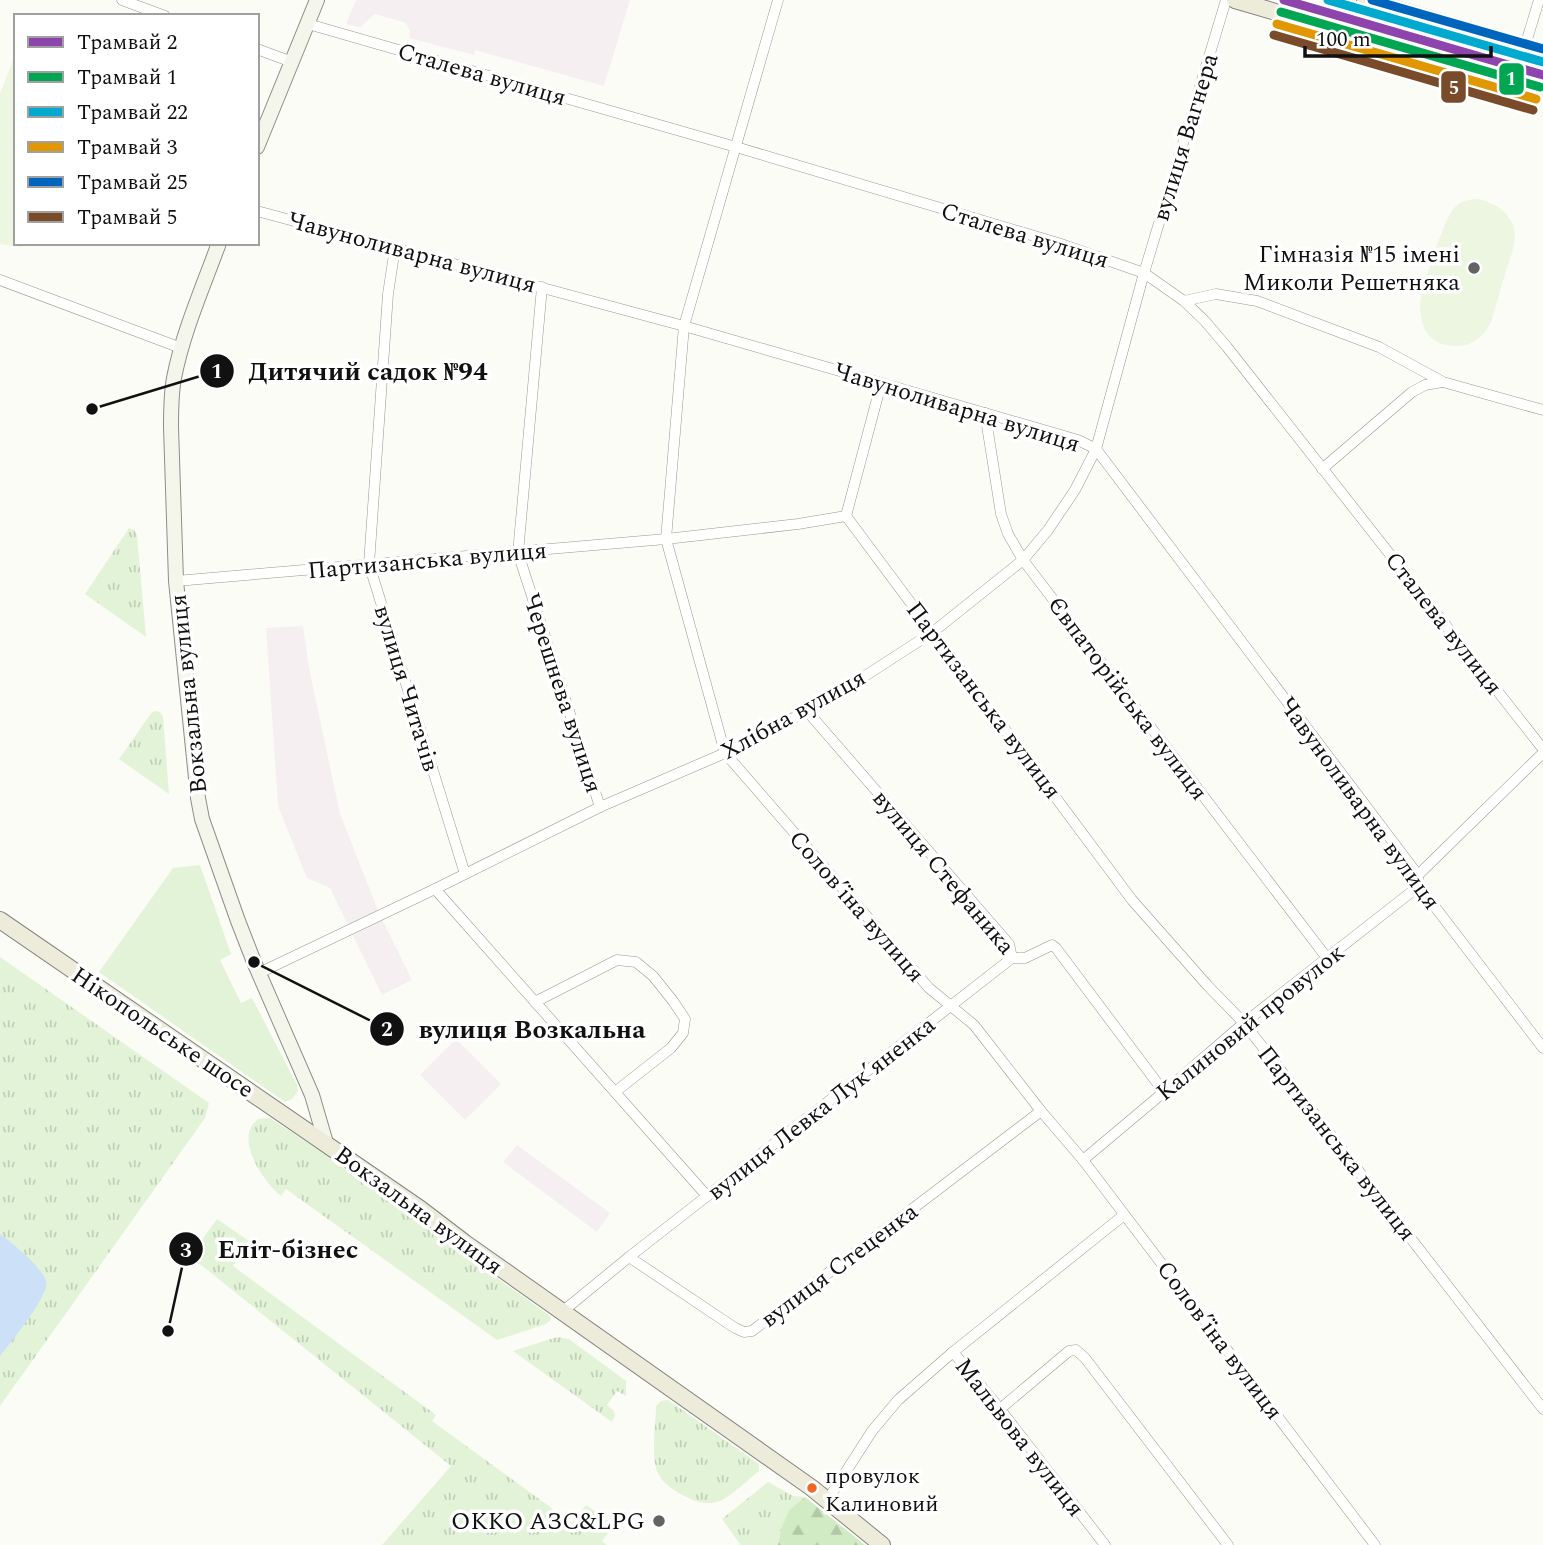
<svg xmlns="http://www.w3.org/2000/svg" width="1543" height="1545" viewBox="0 0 1543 1545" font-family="Spectral,serif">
<defs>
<pattern id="grass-tufts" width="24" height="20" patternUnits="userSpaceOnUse" patternTransform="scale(1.75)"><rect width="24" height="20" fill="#e2f3d7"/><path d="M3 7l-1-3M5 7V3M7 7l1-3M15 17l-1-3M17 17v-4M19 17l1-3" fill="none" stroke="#c1cfb8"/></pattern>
<pattern id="forest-firs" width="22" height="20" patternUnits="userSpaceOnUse" patternTransform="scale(1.75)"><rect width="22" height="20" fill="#d1ebc4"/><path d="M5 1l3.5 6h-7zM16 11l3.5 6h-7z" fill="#b2c8a7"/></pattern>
</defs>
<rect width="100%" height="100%" fill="#fcfcf7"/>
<g fill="#f5eff2">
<path d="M356,0H630L604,86L475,50L474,55L409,38L410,32L406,23L375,14L360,27L346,24Z"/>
<path d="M303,626L309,668L340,814L380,915L412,980L382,995L330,888L307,878L278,806L266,628Z"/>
<path d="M456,1039L501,1084L465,1120L420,1075Z"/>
<path d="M517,1145L610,1213L597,1232L503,1162Z"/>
</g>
<g fill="url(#grass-tufts)">
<path d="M129,528L134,530L137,535L146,637L85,594Z"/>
<path d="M157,711L161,713L163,717L169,794L119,759L152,712Z"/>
<path d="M0,957L209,1103L205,1118L0,1406Z"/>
<path d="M270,1118L338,1163L550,1316L551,1320L546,1324L497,1340L286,1189L281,1196C265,1183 245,1153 249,1133C250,1127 254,1123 258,1119Z"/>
<path d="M217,1219L249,1241L233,1266L436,1415L432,1421L572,1523L586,1505L614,1525L602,1541L607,1545H382L451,1466L190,1256Z"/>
<path d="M557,1337L569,1339L626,1381V1396L617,1391L607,1405L614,1411L615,1416L612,1422L513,1351Z"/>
<path d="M668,1400L759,1464V1471C749,1479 731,1496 720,1501C710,1505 698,1503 689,1498C679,1494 664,1485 659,1475C650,1459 656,1425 656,1406L661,1401Z"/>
<path d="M768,1482L793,1496L805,1497L789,1510L781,1529L778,1545H739L740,1544L722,1519Z"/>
</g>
<path fill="url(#forest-firs)" d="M805,1497L865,1545H778L781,1529L789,1510Z"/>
<path fill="#e2f3d7" d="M200,865L231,954L220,960L241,1003L252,998L297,1085L298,1091L292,1099L285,1102L99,972L173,868Z"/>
<g fill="#edf6e0">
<path d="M16,52V243H35L20,247L0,244V94Z"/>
<path d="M1475,199C1495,201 1515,215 1515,237C1514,249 1509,262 1505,274C1500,290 1496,306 1491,322C1481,341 1468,349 1447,345C1439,344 1433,340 1428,334C1422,326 1420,313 1420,303C1423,285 1444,218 1455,207C1461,201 1467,200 1475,199Z"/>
</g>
<path fill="#cce1f8" d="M0,1234C12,1243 42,1267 46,1281C50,1295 10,1343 0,1356Z"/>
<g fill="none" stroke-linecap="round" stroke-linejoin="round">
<defs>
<g id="street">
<path d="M122,0L165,16"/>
<path d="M778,0L684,326L666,539L725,753L929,988L974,1025L1041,1111L1083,1160L1375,1545"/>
<path d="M308,24L736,147L1061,244L1144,273L1184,301L1204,320L1227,347L1543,749"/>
<path d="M1525,46L1539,0"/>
<path d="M257,49L292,62"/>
<path d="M257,211L684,326L1078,440L1096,449L1418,875L1419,886L1543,1048"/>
<path d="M395,248L388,294L369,564L465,874"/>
<path d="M0,280L181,348"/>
<path d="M542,287L518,553L600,807"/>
<path d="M1184,301L1216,294L1257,301L1379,347L1443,382L1543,410"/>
<path d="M985,413L1001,514L1008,534L1023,560L1327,958"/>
<path d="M1322,469L1412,392L1425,385L1442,382"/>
<path d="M846,516L881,384"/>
<path d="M176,581L666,539L798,524L846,516L1132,900L1208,986L1244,1023L1543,1409"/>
<path d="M807,711L1009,944L1012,958H1025L1052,945L1056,948L1164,1092"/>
<path d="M1418,875L1543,753"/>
<path d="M435,889L707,1196"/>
<path d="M259,973L435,889L600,807L725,753L807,711L848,687L933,632L1023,560L1048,530L1075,490L1096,449L1144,273L1226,0"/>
<path d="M535,1002L617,960L636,962L653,976L673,1001L685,1019L683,1033L671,1048L615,1092"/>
<path d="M1083,1160L1164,1092L1244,1023L1419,886"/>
<path d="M629,1257L735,1328L744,1332L752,1331L1041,1111"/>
<path d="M562,1312L629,1257L1012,958"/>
<path d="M953,1352L1124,1215"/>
<path d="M1000,1409L1069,1351L1076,1350L1085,1358L1228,1545"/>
<path d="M827,1501L872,1431L898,1400L953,1352L1000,1409L1105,1545"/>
</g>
<g id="secondary">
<path d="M257,147L317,0"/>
<path d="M219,243C203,287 183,332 174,378C171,394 171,411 171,427L176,581L198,798L202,819L238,921L254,962L312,1095L326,1143"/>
</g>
<g id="primary">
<path d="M1235,0L1543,91"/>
<path d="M1365,0L1543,52"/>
<path d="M0,920L419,1208L465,1243L812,1488L882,1545"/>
</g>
</defs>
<use href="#street" stroke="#979795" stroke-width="11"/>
<use href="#secondary" stroke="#8d8d8b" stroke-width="16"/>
<use href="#primary" stroke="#848482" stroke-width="18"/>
<use href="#street" stroke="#fffffe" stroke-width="10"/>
<use href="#secondary" stroke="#f5f6eb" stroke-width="14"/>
<use href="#primary" stroke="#edecdb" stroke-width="16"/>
<defs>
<path id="tram-1" d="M1284,0L1543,75"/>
<path id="tram-2" d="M1281,12L1540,87"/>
<path id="tram-3" d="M1328,0L1543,62"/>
<path id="tram-4" d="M1277,24L1536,99"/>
<path id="tram-5" d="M1372,0L1543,49"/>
<path id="tram-6" d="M1274,35L1533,110"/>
</defs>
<use href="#tram-1" stroke="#fff" stroke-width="14"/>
<use href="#tram-2" stroke="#fff" stroke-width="14"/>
<use href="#tram-3" stroke="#fff" stroke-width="14"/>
<use href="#tram-4" stroke="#fff" stroke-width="14"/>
<use href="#tram-5" stroke="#fff" stroke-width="14"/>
<use href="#tram-6" stroke="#fff" stroke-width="14"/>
<use href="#tram-1" stroke="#8e44ad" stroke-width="9"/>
<use href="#tram-2" stroke="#00a651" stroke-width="9"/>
<use href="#tram-3" stroke="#00a9ce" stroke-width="9"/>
<use href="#tram-4" stroke="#e09702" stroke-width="9"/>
<use href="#tram-5" stroke="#0065bd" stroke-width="9"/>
<use href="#tram-6" stroke="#7a4b2a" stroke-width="9"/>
</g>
<g fill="#636362" stroke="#fff" stroke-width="2.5">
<circle cx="1474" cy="268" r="7"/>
<circle cx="659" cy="1521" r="7"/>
</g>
<circle fill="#f26522" stroke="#fff" stroke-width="2.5" cx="812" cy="1488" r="6"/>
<g text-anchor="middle" stroke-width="7" stroke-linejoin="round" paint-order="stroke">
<g font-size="22" fill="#111" stroke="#fff" text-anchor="start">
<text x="825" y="1483">провулок<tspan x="825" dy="28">Калиновий</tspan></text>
</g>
<g font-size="24" fill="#111" stroke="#fff">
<text transform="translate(482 74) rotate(16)" y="8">Сталева вулиця</text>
<text transform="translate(1185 137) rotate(-73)" y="8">вулиця Вагнера</text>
<text transform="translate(1025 235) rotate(17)" y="8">Сталева вулиця</text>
<text transform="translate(412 252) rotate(15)" y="8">Чавуноливарна вулиця</text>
<text transform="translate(957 407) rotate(17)" y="8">Чавуноливарна вулиця</text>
<text transform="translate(427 560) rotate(-5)" y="8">Партизанська вулиця</text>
<text transform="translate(1444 623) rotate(52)" y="8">Сталева вулиця</text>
<text transform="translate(407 688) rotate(73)" y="8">вулиця Читачів</text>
<text transform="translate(563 693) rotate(72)" y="8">Черешнева вулиця</text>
<text transform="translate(188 694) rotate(-96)" y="8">Вокзальна вулиця</text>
<text transform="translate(1128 698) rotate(53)" y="8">Євпаторійська вулиця</text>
<text transform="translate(984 700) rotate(53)" y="8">Партизанська вулиця</text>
<text transform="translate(793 714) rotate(-29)" y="8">Хлібна вулиця</text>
<text transform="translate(1360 803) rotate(54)" y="8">Чавуноливарна вулиця</text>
<text transform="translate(944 872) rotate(50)" y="8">вулиця Стефаника</text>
<text transform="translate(857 906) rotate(49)" y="8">Соловʼїна вулиця</text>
<text transform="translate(1250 1022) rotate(-39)" y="8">Калиновий провулок</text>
<text transform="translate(163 1032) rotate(34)" y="8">Нікопольське шосе</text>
<text transform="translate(821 1108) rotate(-38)" y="8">вулиця Левка Лукʼяненка</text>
<text transform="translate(1337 1143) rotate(52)" y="8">Партизанська вулиця</text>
<text transform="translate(419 1210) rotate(36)" y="8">Вокзальна вулиця</text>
<text transform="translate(839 1265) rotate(-37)" y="8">вулиця Стеценка</text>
<text transform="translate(1220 1340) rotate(53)" y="8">Соловʼїна вулиця</text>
<text transform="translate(1020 1437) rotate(52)" y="8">Мальвова вулиця</text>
</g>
<g font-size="24" fill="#111" stroke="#fff" text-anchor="end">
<text x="1460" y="262">Гімназія №15 імені<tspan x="1460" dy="28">Миколи Решетняка</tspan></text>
<text x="645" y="1529">ОККО АЗС&amp;LPG</text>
</g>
</g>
<path fill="none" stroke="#111" stroke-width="2.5" d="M92 409L217 371M254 962L387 1029M168 1331L186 1249"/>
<g fill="#111" stroke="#fff" stroke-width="2.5">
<circle cx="92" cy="409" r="7"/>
<circle cx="254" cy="962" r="7"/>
<circle cx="168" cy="1331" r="7"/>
<circle cx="217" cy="371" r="18"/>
<circle cx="387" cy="1029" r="18"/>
<circle cx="186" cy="1249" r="18"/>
</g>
<g font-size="21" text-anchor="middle" font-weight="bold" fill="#fff">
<text x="217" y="378">1</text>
<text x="387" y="1036">2</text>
<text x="186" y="1257">3</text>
</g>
<g font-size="26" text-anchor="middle" font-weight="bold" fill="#111" stroke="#fff" stroke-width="7" stroke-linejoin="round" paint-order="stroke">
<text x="368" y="380">Дитячий садок №94</text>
<text x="532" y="1038">вулиця Возкальна</text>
<text x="288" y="1258">Еліт-бізнес</text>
</g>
<g stroke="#fff" stroke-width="2.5">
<rect x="1498" y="62" width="27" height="34" rx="7" fill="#00a651"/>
<rect x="1440" y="70" width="27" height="34" rx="7" fill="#7a4b2a"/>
</g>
<g font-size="19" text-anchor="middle" font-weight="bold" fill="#fff">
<text x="1511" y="85">1</text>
<text x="1454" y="94">5</text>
</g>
<rect x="14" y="14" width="245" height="231" fill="#ffffff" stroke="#a0a0a0" stroke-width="2"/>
<rect x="28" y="37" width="35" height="10" fill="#8e44ad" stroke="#a0a0a0" stroke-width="2"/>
<text x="77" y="49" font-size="21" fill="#111111">Трамвай 2</text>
<rect x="28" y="72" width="35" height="10" fill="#00a651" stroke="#a0a0a0" stroke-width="2"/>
<text x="77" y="84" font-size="21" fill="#111111">Трамвай 1</text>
<rect x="28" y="107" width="35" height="10" fill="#00a9ce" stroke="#a0a0a0" stroke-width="2"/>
<text x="77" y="119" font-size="21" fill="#111111">Трамвай 22</text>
<rect x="28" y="142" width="35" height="10" fill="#e09702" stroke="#a0a0a0" stroke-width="2"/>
<text x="77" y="154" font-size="21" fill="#111111">Трамвай 3</text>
<rect x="28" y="177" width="35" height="10" fill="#0065bd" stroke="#a0a0a0" stroke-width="2"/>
<text x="77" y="189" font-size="21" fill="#111111">Трамвай 25</text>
<rect x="28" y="212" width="35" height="10" fill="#7a4b2a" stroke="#a0a0a0" stroke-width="2"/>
<text x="77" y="224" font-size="21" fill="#111111">Трамвай 5</text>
<path d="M1305 46v10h186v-10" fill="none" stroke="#111111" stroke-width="3.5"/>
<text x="1316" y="46" font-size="21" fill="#111111" stroke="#ffffff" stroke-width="5" paint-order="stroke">100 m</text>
</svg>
